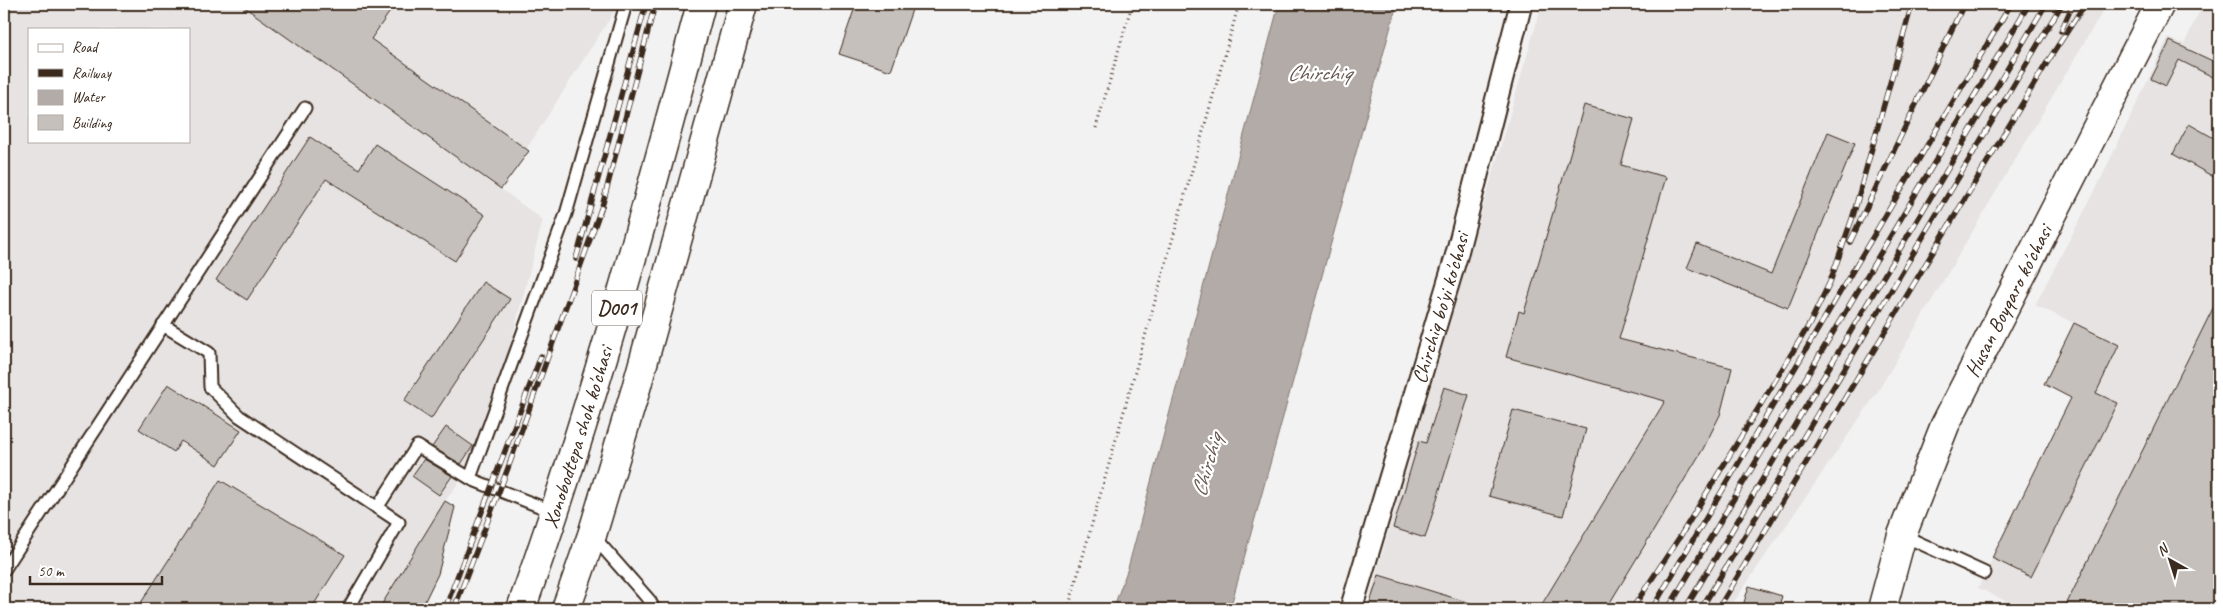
<svg xmlns="http://www.w3.org/2000/svg" width="2223" height="613" viewBox="0 0 2223 613" font-family="Caveat,sans-serif">
<rect width="100%" height="100%" fill="#f3f2f2"/>
<filter id="ink" filterUnits="userSpaceOnUse"><feTurbulence type="fractalNoise" baseFrequency=".02" numOctaves="2"/><feDisplacementMap in="SourceGraphic" scale="10" xChannelSelector="R" yChannelSelector="G"/><feConvolveMatrix kernelMatrix="1 2 1 2 8 2 1 2 1" color-interpolation-filters="sRGB"/></filter>
<g filter="url(#ink)">
<g fill="#e6e3e2" fill-rule="evenodd">
<path d="M4,4H619L501,189L543,220L483,449L445,501L455,507L438,574L421,609H4ZM29,29H189V141H29Z"/>
<path d="M1542,4H2107L1877,393L1729,609H1366Z"/>
<path d="M2203,4H2219V609H2023L1978,588L2071,398L2044,384L2074,323L2035,305L2097,187L2168,38L2184,44Z"/>
</g>
<path fill="#b2aba7" stroke="#827770" d="M1279,4H1397L1230,609H1113L1128,568Z"/>
<g fill="#c6c0bd" stroke="#3b2a1e">
<path d="M240,4H381L391,10L371,39L529,151L501,189Z"/>
<path d="M856,4H914L891,71L839,54Z"/>
<path d="M2170,41L2219,64V80L2179,60L2166,86L2151,79Z"/>
<path d="M1584,105L1634,119L1621,165L1666,177L1619,339L1732,368L1720,415L1703,449L1606,609H1539L1665,401L1506,357L1519,311L1524,313Z"/>
<path d="M2189,124L2219,141V180L2173,154Z"/>
<path d="M1828,132L1855,143L1788,308L1687,268L1697,244L1771,274Z"/>
<path d="M310,137L359,169L375,144L485,215L455,261L326,179L247,300L216,280Z"/>
<path d="M483,282L510,299L431,419L404,401Z"/>
<path d="M2219,296V609H2064Z"/>
<path d="M2074,323L2119,345L2096,393L2118,403L2031,577L1992,558L2071,398L2044,384Z"/>
<path d="M168,384L241,430L218,465L181,441L174,452L139,429Z"/>
<path d="M1444,387L1469,395L1425,538L1393,528L1419,441L1426,443Z"/>
<path d="M1513,410L1586,429L1563,516L1489,496Z"/>
<path d="M446,427L473,446L461,464L432,447Z"/>
<path d="M424,459L452,476L439,495L412,476Z"/>
<path d="M220,480L345,555L311,609H137Z"/>
<path d="M445,501L455,507L438,574L421,609H379Z"/>
<path d="M1379,575L1480,606L1479,609H1368Z"/>
<path d="M1749,586L1782,596L1778,609H1742Z"/>
</g>
<g fill="none" stroke-linecap="round" stroke-linejoin="round">
<defs>
<g id="lane">
<path d="M163,325L209,353L210,387L239,416L399,522L348,609"/>
<path d="M470,478L566,214L626,4"/>
<path d="M377,508L417,446L473,480L554,512"/>
<path d="M1902,535L1985,573"/>
<path d="M593,536L650,601L654,609"/>
<path d="M4,570L305,108"/>
</g>
<g id="street">
<path id="s1" d="M1351,609L1456,257L1521,4"/>
</g>
<g id="secondary">
<path id="s2" d="M1882,609L1902,535L1945,425L2160,4"/>
</g>
<g id="highway">
<path id="s3" d="M521,609C592,411 647,207 701,4"/>
<path d="M566,609L592,535L635,392L743,4"/>
</g>
</defs>
<use href="#lane" stroke="#3b2a1e" stroke-width="15"/>
<use href="#street" stroke="#3b2a1e" stroke-width="25"/>
<use href="#secondary" stroke="#3b2a1e" stroke-width="31"/>
<use href="#highway" stroke="#3b2a1e" stroke-width="31"/>
<g stroke="#3b2a1e" stroke-width="3" stroke-dasharray="1 4" stroke-linecap="butt">
<path d="M1096,128L1132,4"/>
<path d="M1068,609L1239,4"/>
</g>
<use href="#lane" stroke="#fff" stroke-width="11"/>
<use href="#street" stroke="#fff" stroke-width="21"/>
<use href="#secondary" stroke="#fff" stroke-width="28"/>
<use href="#highway" stroke="#fff" stroke-width="28"/>
<defs>
<g id="rail">
<path d="M2061,31L2073,4"/>
<path d="M1850,242L1964,4"/>
<path d="M576,259L646,4"/>
<path d="M445,609L541,356"/>
<path d="M454,609L508,468L603,203L655,4"/>
<path d="M1632,609L1681,535L1809,325L1830,282L1853,216L1912,4"/>
<path d="M1652,609L2011,4"/>
<path d="M1668,609L2029,4"/>
<path d="M1685,609L2046,4"/>
<path d="M1701,609L2062,4"/>
<path d="M1718,609L2048,61L2085,4"/>
</g>
</defs>
<use href="#rail" stroke="#3b2a1e" stroke-width="5.5"/>
<use href="#rail" stroke="#fff" stroke-width="4" stroke-dasharray="11" stroke-linecap="butt"/>
</g>
</g>
<g text-anchor="middle" stroke-width="4.5" stroke-linejoin="round" paint-order="stroke">
<rect fill="#fff" stroke="#766a62" stroke-width="1" x="592" y="290.5" width="50" height="35" rx="4"/>
<g font-size="20" font-weight="bold" fill="#3b2a1e">
<text x="617" y="315">D001</text>
</g>
<g font-size="21" fill="#3b2a1e" stroke="#fff">
<text dy="7" stroke="none"><textPath href="#s2" startOffset="334">Husan Boyqaro ko'chasi</textPath></text>
<text dy="7" stroke="none"><textPath href="#s1" startOffset="314">Chirchiq bo'yi ko'chasi</textPath></text>
<text dy="7" stroke="none"><textPath href="#s3" startOffset="181">Xonobodtepa shoh ko'chasi</textPath></text>
</g>
<g font-size="22" font-style="italic" fill="#65574e" stroke="#fff">
<text x="1319" y="80">Chirchiq</text>
<text transform="translate(1206 465) rotate(-74)" y="8">Chirchiq</text>
</g>
</g>
<rect width="2223" height="613" fill="none" stroke="#fff" stroke-width="20"/>
<rect x="10" y="10" width="2203" height="593" fill="none" stroke="#3b2a1e" stroke-width="2" filter="url(#ink)"/>
<rect x="28" y="28" width="162" height="115" fill="#ffffff" stroke="#b1aaa5"/>
<rect x="38" y="44" width="25" height="8" fill="#ffffff" stroke="#b1aaa5"/>
<text x="72" y="52" font-size="15" fill="#3b2a1e">Road</text>
<rect x="38" y="69" width="25" height="8" fill="#3b2a1e" stroke="#b1aaa5"/>
<text x="72" y="78" font-size="15" fill="#3b2a1e">Railway</text>
<rect x="38" y="90" width="25" height="15" fill="#b2aba7" stroke="#b1aaa5"/>
<text x="72" y="102" font-size="15" fill="#3b2a1e">Water</text>
<rect x="38" y="115" width="25" height="15" fill="#c6c0bd" stroke="#b1aaa5"/>
<text x="72" y="128" font-size="15" fill="#3b2a1e">Building</text>
<g transform="translate(2170 560) rotate(321)" stroke="#ffffff" stroke-width="4" paint-order="stroke">
<path d="M0-4L9 19L0 12L-9 19Z" fill="#3b2a1e"/>
<text y="-8" font-size="14" font-weight="bold" text-anchor="middle" fill="#3b2a1e">N</text>
</g>
<path d="M30 576v8h132v-8" fill="none" stroke="#3b2a1e" stroke-width="2.5"/>
<text x="38" y="576" font-size="15" fill="#3b2a1e" stroke="#ffffff" stroke-width="4" paint-order="stroke">50 m</text>
</svg>
